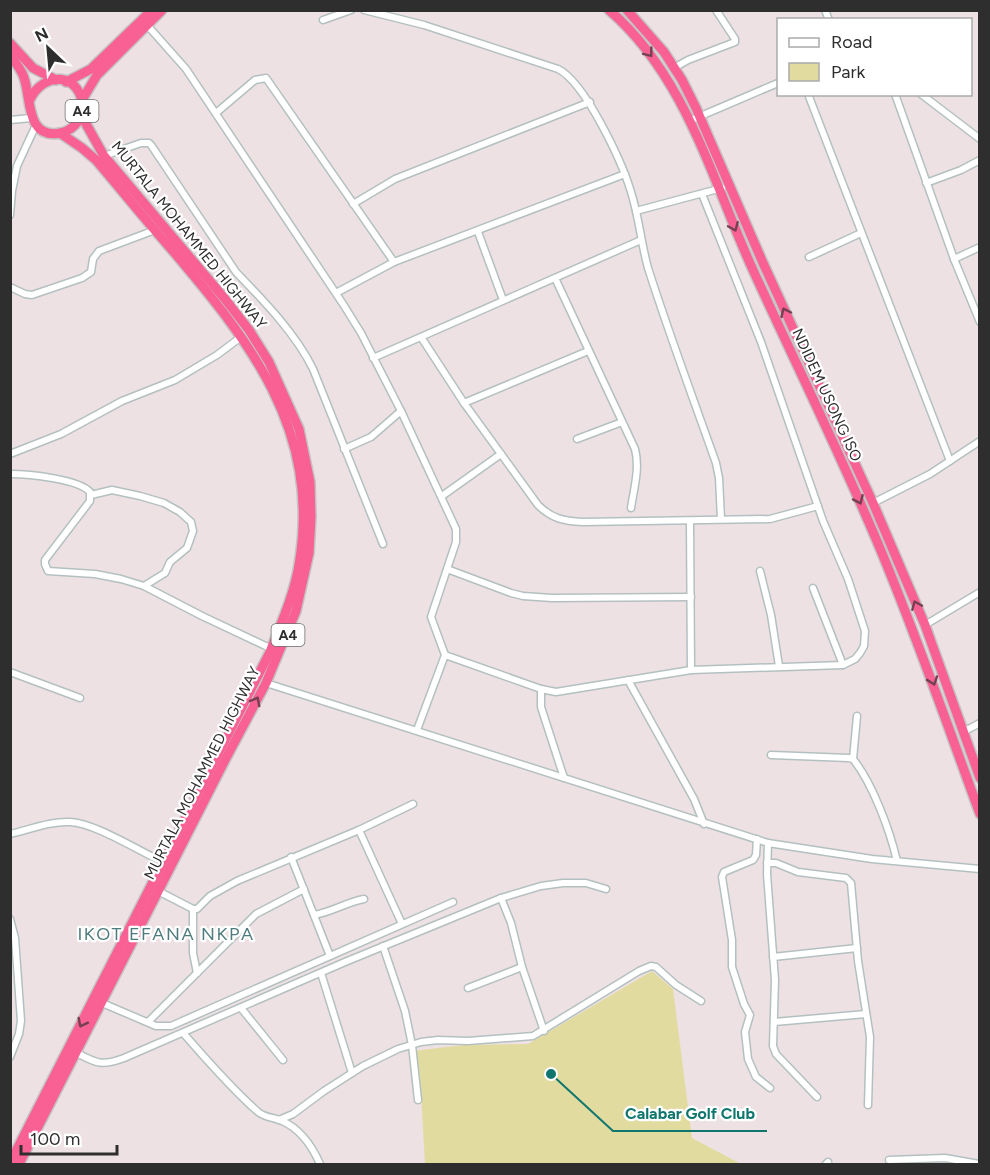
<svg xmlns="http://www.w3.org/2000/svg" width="990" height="1175" viewBox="0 0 990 1175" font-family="Figtree,sans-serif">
<rect width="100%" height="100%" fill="#eee1e4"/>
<path fill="#e2dba0" d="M652,971L673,989L692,1138L741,1164H425L421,1094L413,1051L464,1045L528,1044Z"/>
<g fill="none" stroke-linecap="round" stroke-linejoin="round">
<defs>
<g id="minor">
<path d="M364,10L424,25L558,69C585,82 622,162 631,192C639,217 641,243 648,268C669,334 693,398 716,463L719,478L721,519"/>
<path d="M825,10L829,20"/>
<path d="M323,20L351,10"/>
<path d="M147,25L186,69L343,304L361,333L401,411L456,529V542L431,617L445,655L417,730"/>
<path d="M674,68L688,60L735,42V39L716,10"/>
<path d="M808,94L950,461"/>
<path d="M895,94L954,259L980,322"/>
<path d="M921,94L980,139"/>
<path d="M216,113L255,80L266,78L394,262"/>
<path d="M10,120L31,118"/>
<path d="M689,121L778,83"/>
<path d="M104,156L141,143H149L151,145L236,272C263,300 296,334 313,369L383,544"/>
<path d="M926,183L961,170L980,160"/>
<path d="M353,204L395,179L590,102"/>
<path d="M636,211L722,188"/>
<path d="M10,215L12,191L17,166L36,125"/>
<path d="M478,232L503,300"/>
<path d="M809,257L861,233"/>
<path d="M954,259L980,247"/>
<path d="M555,278L635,449C640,468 634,488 631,508"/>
<path d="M10,287L25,294L32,295L82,278L91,272L93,259L99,251L155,230"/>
<path d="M336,293L394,262L625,174"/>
<path d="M421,337L464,403L538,505C552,519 564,521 583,522L770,519L818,506"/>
<path d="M373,358L641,240"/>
<path d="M464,403L588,351"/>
<path d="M577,439L622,422"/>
<path d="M344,449L371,437L401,411"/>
<path d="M10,454L61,434L122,401L175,380L217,355L241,337"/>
<path d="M10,474C28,474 79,479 90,492V501L45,560V564L48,571L95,574L121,579L144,586L202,616L272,649"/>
<path d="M91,495L112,490L140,496L164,503L180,512L191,522L193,531L187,548L170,562L165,573L144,586"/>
<path d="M442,496L501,454"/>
<path d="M873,503L930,474L980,441"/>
<path d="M690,521L691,670"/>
<path d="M447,569L511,593L523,596L552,598L691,597"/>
<path d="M760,571L771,615L779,666"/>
<path d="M813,588L843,665"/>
<path d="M925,625L980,592"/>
<path d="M445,655L541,689L556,692L691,670L843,665L855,659L860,653L864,646L865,631L848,579L823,521L761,342L702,194"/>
<path d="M10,672L80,698"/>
<path d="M628,680L694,799L704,824"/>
<path d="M266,683L768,843L872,859L980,869"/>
<path d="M541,689V707L564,778"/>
<path d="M963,732L980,723"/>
<path d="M771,755L849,758L853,759C873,784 890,831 897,861"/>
<path d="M853,759L857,716"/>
<path d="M359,830L402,924"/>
<path d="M10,834C29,830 50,821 70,822C95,823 139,851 163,862"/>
<path d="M757,839L756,855L753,860L724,872L722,877L732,940V967L744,1004L750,1015L745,1032L748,1059L756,1077L770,1088"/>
<path d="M768,843L767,874L775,980L773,1046L776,1054L817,1097"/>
<path d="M291,857L330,956"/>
<path d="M767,863H776L798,872L846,878L851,883L858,961L870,1037L868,1105"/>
<path d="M158,891L193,909H197L210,896L237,881L359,830L413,804"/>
<path d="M501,898L511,923L522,967L544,1031"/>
<path d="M193,909V953L197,973"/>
<path d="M314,915C332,912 347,902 364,899"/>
<path d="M10,919L15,938L21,1021L19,1034L10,1057"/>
<path d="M383,946L405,1011L412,1045L418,1100"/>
<path d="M773,957L857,948"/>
<path d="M321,973L352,1073"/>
<path d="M468,988L522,967"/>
<path d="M102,1003L156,1026H171L453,902"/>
<path d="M241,1008L283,1060"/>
<path d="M148,1022L256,914L304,889"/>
<path d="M774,1022L866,1014"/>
<path d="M184,1034C207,1060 230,1087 257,1111C264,1118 273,1117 282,1121C301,1129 312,1146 320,1164"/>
<path d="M77,1053C97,1064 103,1066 124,1058L345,962L501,898L541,886L563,883H586L606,889"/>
<path d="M279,1120L293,1114L324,1091L363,1066L398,1049L421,1042L438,1040L468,1041L533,1036L639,971L651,966L656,967L676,985L701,1001"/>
<path d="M889,1160L945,1158L979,1164"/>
<path d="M826,1164L828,1162"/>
</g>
<g id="highway">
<path d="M609,10C686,76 712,180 753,270C795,362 840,453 879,546C916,634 947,724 980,814"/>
<path d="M627,10L664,52L682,80L696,108L763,263L873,503L925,625L980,778"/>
<path d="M10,43L33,68L56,80"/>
<path d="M10,55C15,62 20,68 23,75C32,95 24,140 61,133C69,131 75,126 79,120C83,113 84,105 81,97C71,69 38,77 29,102"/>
<path d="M66,82L91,69L152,10"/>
<path d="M82,100L97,75L162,10"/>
<path d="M10,1163L270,652C281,624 294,595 299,565C322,429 249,340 167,244C143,217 120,188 96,160L82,148L60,133"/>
<path d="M19,1164L225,760L266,683L296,611L309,553L311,517L310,482L299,429L269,362L249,330L225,299L104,156L81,115"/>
</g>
</defs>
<use href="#minor" stroke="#b4c0c0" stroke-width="9"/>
<use href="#highway" stroke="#c4c4c4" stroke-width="12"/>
<use href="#minor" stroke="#fff" stroke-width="6"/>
<use href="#highway" stroke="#f96195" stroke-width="9"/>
</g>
<defs><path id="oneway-chevron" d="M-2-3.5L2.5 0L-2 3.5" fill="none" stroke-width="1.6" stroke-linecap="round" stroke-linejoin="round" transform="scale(1.5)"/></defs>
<g stroke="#754052">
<use href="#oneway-chevron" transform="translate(649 53) rotate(52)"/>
<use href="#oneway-chevron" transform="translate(734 227) rotate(67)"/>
<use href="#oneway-chevron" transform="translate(785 312) rotate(-115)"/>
<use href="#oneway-chevron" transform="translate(859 500) rotate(66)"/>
<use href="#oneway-chevron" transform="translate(916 605) rotate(-113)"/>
<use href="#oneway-chevron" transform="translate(933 681) rotate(71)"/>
<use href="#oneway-chevron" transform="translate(256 701) rotate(-62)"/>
<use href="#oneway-chevron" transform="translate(82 1023) rotate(117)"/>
</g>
<g text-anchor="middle" stroke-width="4.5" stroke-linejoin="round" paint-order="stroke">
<g fill="#fff" stroke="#6d6d6d" stroke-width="1.5">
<rect x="65.5" y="100" width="33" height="22" rx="4.5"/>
<rect x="271.5" y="624" width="33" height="22" rx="4.5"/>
</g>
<g font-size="14" font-weight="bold" fill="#2e2e2e">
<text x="82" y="116">A4</text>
<text x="288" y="640">A4</text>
</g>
<g font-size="15" fill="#2e2e2e" stroke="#fff">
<text transform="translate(189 235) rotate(51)" y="5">MURTALA MOHAMMED HIGHWAY</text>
<text transform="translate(827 395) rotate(65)" y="5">NDIDEM USONG ISO</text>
<text transform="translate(202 773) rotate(-63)" y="5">MURTALA MOHAMMED HIGHWAY</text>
</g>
<g font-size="18" letter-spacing="1.5" fill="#4e7c7e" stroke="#fff">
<text x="166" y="940">IKOT EFANA NKPA</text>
</g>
</g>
<path fill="none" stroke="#0f766e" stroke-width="2" d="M551 1074L613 1131H767"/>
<circle fill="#0f766e" stroke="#fff" stroke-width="2" cx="551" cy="1074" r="6"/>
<g font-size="16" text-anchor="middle" font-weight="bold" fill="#0f766e" stroke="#fff" stroke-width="4.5" stroke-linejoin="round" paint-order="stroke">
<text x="690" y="1119">Calabar Golf Club</text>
</g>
<rect width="990" height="1175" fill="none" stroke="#2e2e2e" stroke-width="24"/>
<rect x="777" y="18" width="195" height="78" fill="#ffffff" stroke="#ababab" stroke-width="1.5"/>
<rect x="789" y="38" width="30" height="9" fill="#ffffff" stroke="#ababab" stroke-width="1.5"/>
<text x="831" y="48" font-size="18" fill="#2e2e2e">Road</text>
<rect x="789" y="63" width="30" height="18" fill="#e2dba0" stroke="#ababab" stroke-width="1.5"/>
<text x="831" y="78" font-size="18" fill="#2e2e2e">Park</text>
<g transform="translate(48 48) rotate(334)" stroke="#ffffff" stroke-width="4.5" paint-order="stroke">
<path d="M0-4.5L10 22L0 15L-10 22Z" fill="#2e2e2e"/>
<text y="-9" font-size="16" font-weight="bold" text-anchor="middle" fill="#2e2e2e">N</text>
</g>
<path d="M21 1145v9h96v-9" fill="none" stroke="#2e2e2e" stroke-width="3"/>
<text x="30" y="1145" font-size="18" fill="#2e2e2e" stroke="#ffffff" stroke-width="4.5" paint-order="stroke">100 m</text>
</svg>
